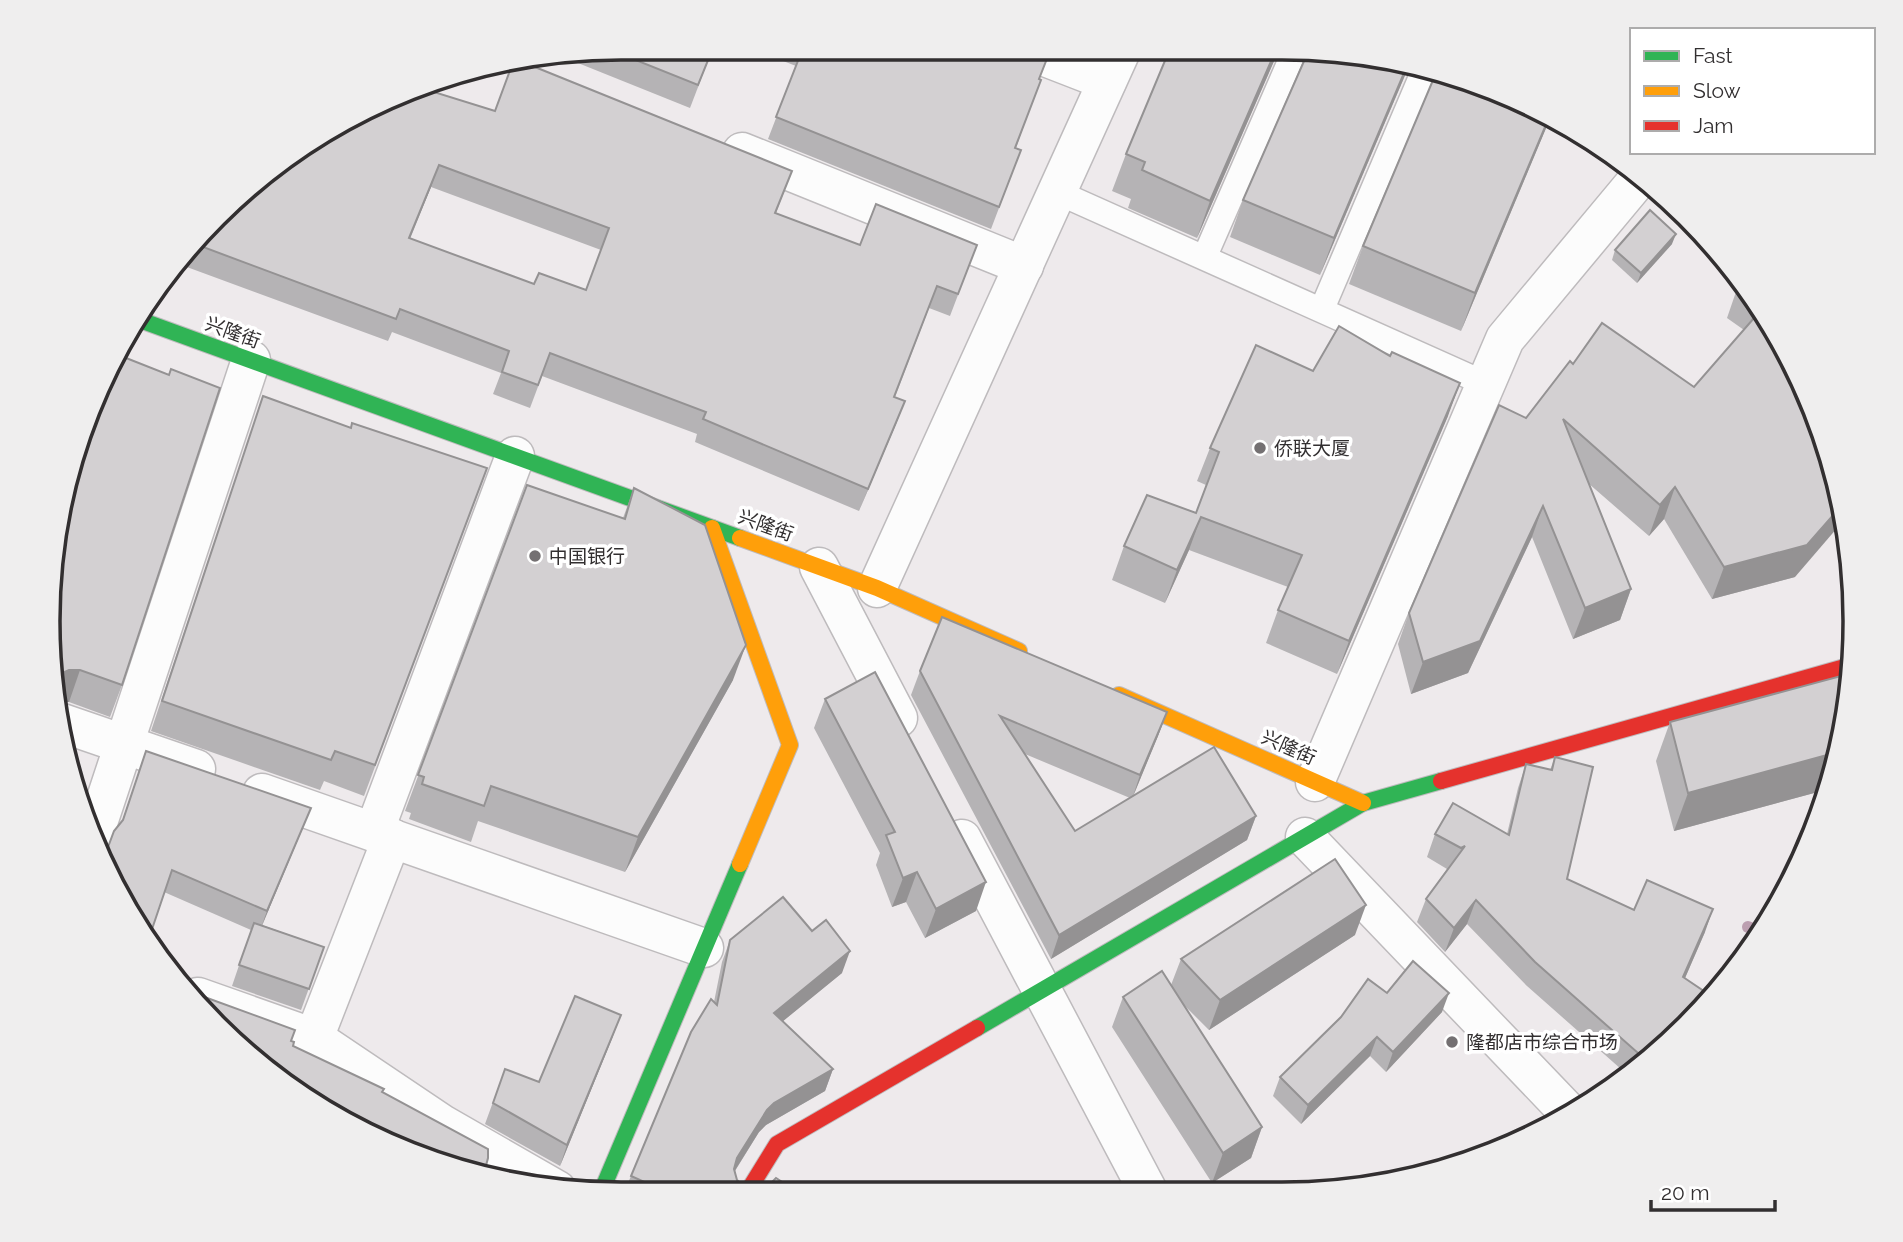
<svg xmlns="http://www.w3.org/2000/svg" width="1903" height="1242" viewBox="0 0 1903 1242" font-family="Raleway,'Noto Sans SC',sans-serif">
<rect width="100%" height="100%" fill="#eeeaec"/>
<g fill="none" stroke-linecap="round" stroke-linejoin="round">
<path stroke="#bc9fb0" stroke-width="12" d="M1748,927L1761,932"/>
<defs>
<g id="lane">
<path d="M1057,192L1486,384"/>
<path d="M1205,256L1294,52"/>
<path d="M1322,309L1424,70"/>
</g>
<g id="street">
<path d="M1027,50L1107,81"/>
<path d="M742,152L1024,266"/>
<path d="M819,567L898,718"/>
<path d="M877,588L1121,51"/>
<path d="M62,723L196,769"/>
<path d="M1315,782L1505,339L1640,177"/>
<path d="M262,793L704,948"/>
<path d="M374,832L515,456"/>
<path d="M94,835L251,360"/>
<path d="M1305,837L1570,1114"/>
<path d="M962,839L1149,1193"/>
<path d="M198,997L314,1038L442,1124L557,1190"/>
<path d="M314,1038L392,838"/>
</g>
<g id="fast">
<path d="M140,320L740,538"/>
<path d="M977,1028L1363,803L1441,781"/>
<path d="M602,1190L740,864"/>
</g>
<g id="slow">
<path d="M712,528L790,745L740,864"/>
<path d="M740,538L877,588L1019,651"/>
<path d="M1119,695L1363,803"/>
</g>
<g id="jam">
<path d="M1441,781L1852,665"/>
<path d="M748,1191L777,1144L977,1028"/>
</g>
</defs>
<use href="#lane" stroke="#bebbbd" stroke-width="27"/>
<use href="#street" stroke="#bebbbd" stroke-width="41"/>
<use href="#fast" stroke="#bebbbd" stroke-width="18"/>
<use href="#slow" stroke="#bebbbd" stroke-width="18"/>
<use href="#jam" stroke="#bebbbd" stroke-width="18"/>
<use href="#lane" stroke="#fcfcfc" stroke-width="24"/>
<use href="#street" stroke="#fcfcfc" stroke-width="38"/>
<use href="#fast" stroke="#30b455" stroke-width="16"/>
<use href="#slow" stroke="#ff9f0a" stroke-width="16"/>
<use href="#jam" stroke="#e5322d" stroke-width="16"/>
</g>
<g fill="#b5b3b5" fill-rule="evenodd">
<path d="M621,47L713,48L690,108L563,57Z"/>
<path d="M750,48L1033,50L1040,79L1016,148L1021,150L991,229L768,139L796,66Z"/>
<path d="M1169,51L1278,52L1197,238L1128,208L1131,199L1112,191L1126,154Z"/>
<path d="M1409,66L1320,275L1230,237L1243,200Z"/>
<path d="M1502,91L1549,121L1461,331L1349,284L1363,246Z"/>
<path d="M495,111L792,171L776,213L860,245H977L950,316L929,308L895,397L905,401L896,424L859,511L695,442L697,434L542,376L530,408L493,394L501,373L392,332L388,341L176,263L302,144ZM431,187L601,250L586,290L534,284L410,239Z"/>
<path d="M1672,244L1637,283L1612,260L1615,250Z"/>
<path d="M1743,281L1796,367L1795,577L1712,599L1664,519L1649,536L1588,483L1631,589L1620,620L1573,639L1532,537L1468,673L1411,694L1398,644L1409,613L1526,418L1573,364L1694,387L1744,330L1727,318L1738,286Z"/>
<path d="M1313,371L1448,416L1337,674L1266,643L1278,610L1288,587L1189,550L1165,603L1112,580L1124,546L1196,513L1206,485L1197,481L1210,448Z"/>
<path d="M263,396L351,428L487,468L364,796L324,781L320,790L151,731Z"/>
<path d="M527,485L623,518L634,488L733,680L625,872L478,821L471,842L409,819L411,813L405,811Z"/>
<path d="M48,584L122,685L110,717L69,702Z"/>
<path d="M920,671L1167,712L1158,736L1133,796L1256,816L1247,840L1051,959L911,695ZM1025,754L1130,798L1075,831Z"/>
<path d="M1851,695L1829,789L1674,831L1656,761L1670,722Z"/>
<path d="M825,699L976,911L925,938L906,902L892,907L876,865L880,853L814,728Z"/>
<path d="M146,751L311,808L302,830L262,925L324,947L301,1010L232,986L251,930L164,892L122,821Z"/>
<path d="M1555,757L1567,879L1634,910L1705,932L1685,978L1714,998L1630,1077L1527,986L1467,924L1445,952L1417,922L1426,899L1447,869L1427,857L1435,834H1507L1518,788L1526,764L1550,770Z"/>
<path d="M1355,935L1209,1030L1183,1004L1262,1127L1251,1158L1212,1183L1112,1027L1123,997L1171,985L1181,959Z"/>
<path d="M730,940L842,973L783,1021L833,1069L825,1091L766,1125L759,1132L735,1171L737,1180L745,1188L756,1191H796L625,1190L631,1176L714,1002L722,962Z"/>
<path d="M1387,993L1442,1012L1386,1072L1370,1056L1301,1124L1273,1096L1280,1077L1341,1017Z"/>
<path d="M613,1036L560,1166L485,1124L505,1069L539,1082Z"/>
</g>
<g fill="#949293">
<path d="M1275,52H1278L1197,238L1210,201Z"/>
<path d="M1407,66H1409L1320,275L1334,238Z"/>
<path d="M1548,120L1549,121L1461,331L1475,293Z"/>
<path d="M439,165L431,187L400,261L409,238Z"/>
<path d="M1676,234L1672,244L1637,283L1641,273Z"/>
<path d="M1460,383L1448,416L1337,674L1349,641Z"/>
<path d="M905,401L896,424L859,511L868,489Z"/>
<path d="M1675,487L1664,519L1649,536L1660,505Z"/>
<path d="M1842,505L1844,520L1795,577L1712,599L1724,567Z"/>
<path d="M1543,506L1532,537L1468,673L1411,694L1423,662Z"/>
<path d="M1201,517L1189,550L1165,603L1177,570Z"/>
<path d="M1631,589L1620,620L1573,639L1585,608Z"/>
<path d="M746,645L733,680L625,872L638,837Z"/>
<path d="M69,670H80L69,702H60L58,677L60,674Z"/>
<path d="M1167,712L1158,736L1132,799L1140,775Z"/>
<path d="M1838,752L1829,789L1674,831L1688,793Z"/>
<path d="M311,808L302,830L259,933L267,911Z"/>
<path d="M1256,816L1247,840L1051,959L1059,935Z"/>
<path d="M917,872L906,902L892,907L903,878Z"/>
<path d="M986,882L976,911L925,938L936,909Z"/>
<path d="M1476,900L1467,924L1445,952L1454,928Z"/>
<path d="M1366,905L1355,935L1209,1030L1220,1000Z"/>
<path d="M1713,909L1705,932L1675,1001L1683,977Z"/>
<path d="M850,951L842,973L766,1035L774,1013Z"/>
<path d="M1449,993L1442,1012L1386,1072L1393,1052Z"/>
<path d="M621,1015L613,1036L560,1166L567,1145Z"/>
<path d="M1377,1037L1370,1056L1301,1124L1308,1105Z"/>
<path d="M833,1069L825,1091L766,1125L759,1132L729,1180L737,1158L767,1110L774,1103Z"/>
<path d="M1262,1127L1251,1158L1212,1183L1223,1153Z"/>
</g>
<g fill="#d3d0d2" stroke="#949293" stroke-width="2" fill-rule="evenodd">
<path d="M621,47L713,48L698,85L608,49Z"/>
<path d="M803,48L1033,50L1048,56L1039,79L1041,80L1015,148L1021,150L999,207L776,117Z"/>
<path d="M1169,51L1275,52L1210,201L1142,170L1145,162L1126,154Z"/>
<path d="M1308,52H1357L1407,66L1334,238L1243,200Z"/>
<path d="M525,63L792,171L775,213L860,245L876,204L977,245L958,294L937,286L894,397L905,401L868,489L703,419L706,412L550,353L538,385L502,372L509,351L400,309L396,319L195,244L302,144L418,87L495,111L512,65ZM439,165L609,228L586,290L539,273L534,284L409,238Z"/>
<path d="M1436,73L1502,91L1548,120L1475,293L1363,246Z"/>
<path d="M1650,210L1676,234L1641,273L1615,250Z"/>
<path d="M1743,281L1753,297L1738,286Z"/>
<path d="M1761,310L1796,367L1836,472L1842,505L1807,545L1724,567L1675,487L1660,505L1563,419L1631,589L1585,608L1543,506L1480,641L1423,662L1409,613L1499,405L1526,418L1570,361L1573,364L1602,323L1694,387Z"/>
<path d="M1339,326L1390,356L1392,352L1460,383L1349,641L1278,610L1302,555L1201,517L1177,570L1124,546L1147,495L1196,513L1219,452L1210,448L1256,345L1313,371Z"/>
<path d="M121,356L169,375L171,369L220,388L122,685L80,670H69L60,674L58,677L48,584L78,436Z"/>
<path d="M263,396L351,428L352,423L487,468L375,765L335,751L331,760L162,701Z"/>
<path d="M527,485L625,519L634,488L705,525L746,645L638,837L491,786L484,806L422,784L424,777L418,775Z"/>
<path d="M942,617L1167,712L1140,775L1000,716L1075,831L1214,747L1256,816L1059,935L920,671Z"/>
<path d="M875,672L986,882L936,909L917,872L903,878L886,835L895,832L825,699Z"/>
<path d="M1852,673L1851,695L1838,752L1688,793L1670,722Z"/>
<path d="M146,751L311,808L267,911L172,870L149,938L124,908L104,858L114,831L123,820Z"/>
<path d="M1555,757L1593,767L1567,879L1634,910L1647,880L1713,909L1683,977L1714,998L1647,1061L1535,962L1476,900L1454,928L1426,899L1465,846L1461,848L1435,834L1453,803L1509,835L1526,764L1552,770Z"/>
<path d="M1335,859L1366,905L1220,1000L1181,959Z"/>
<path d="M783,897L812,931L826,920L850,951L774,1013L833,1069L774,1103L767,1110L737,1158L734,1169L737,1180L745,1188L756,1191L766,1188L776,1178L796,1191L662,1190L631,1176L691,1032L711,999L717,1005L730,940Z"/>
<path d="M254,923L324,947L309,989L239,965Z"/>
<path d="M1413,961L1449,993L1393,1052L1377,1037L1308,1105L1280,1077L1341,1017L1368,979L1387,993Z"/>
<path d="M1162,971L1262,1127L1223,1153L1123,997Z"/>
<path d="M192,990L199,995L295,1030L291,1041L294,1042L293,1046L384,1089L382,1092L488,1149V1158L484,1173L401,1151L243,1053Z"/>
<path d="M575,996L621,1015L567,1145L493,1103L505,1069L539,1082Z"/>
</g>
<g fill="#747072" stroke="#fff" stroke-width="2.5">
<circle cx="1260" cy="448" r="7"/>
<circle cx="535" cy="556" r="7"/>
<circle cx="1452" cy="1042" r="7"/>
</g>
<g text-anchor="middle" stroke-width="7" stroke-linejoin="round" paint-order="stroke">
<g font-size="19" fill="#322f30" stroke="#fff">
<text transform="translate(233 332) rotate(20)" y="7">兴隆街</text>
<text transform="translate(766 525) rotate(20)" y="7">兴隆街</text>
<text transform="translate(1289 747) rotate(24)" y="7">兴隆街</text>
</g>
<g font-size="19" fill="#322f30" stroke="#fff" text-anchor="start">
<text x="1274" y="455">侨联大厦</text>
<text x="549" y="563">中国银行</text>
<text x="1466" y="1049">隆都店市综合市场</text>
</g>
</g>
<path d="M0 0H1903V1242H0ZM621 60H1282A561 561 0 0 1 1843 621V621A561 561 0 0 1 1282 1182H621A561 561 0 0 1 60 621V621A561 561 0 0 1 621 60Z" fill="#efeeee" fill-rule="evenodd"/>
<path fill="none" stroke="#322f30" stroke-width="3.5" d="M621 60H1282A561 561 0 0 1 1843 621V621A561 561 0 0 1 1282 1182H621A561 561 0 0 1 60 621V621A561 561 0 0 1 621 60Z"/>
<rect x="1630" y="28" width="245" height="126" fill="#ffffff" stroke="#adacac" stroke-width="2"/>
<rect x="1644" y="51" width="35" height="10" fill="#30b455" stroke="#adacac" stroke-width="2"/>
<text x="1693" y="63" font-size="21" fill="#322f30">Fast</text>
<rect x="1644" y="86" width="35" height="10" fill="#ff9f0a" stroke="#adacac" stroke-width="2"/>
<text x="1693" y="98" font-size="21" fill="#322f30">Slow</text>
<rect x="1644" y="121" width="35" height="10" fill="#e5322d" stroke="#adacac" stroke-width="2"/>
<text x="1693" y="133" font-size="21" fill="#322f30">Jam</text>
<path d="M1651 1200v10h124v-10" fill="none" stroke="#322f30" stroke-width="3.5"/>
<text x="1661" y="1200" font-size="21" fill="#322f30" stroke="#ffffff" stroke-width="5" paint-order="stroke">20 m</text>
</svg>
